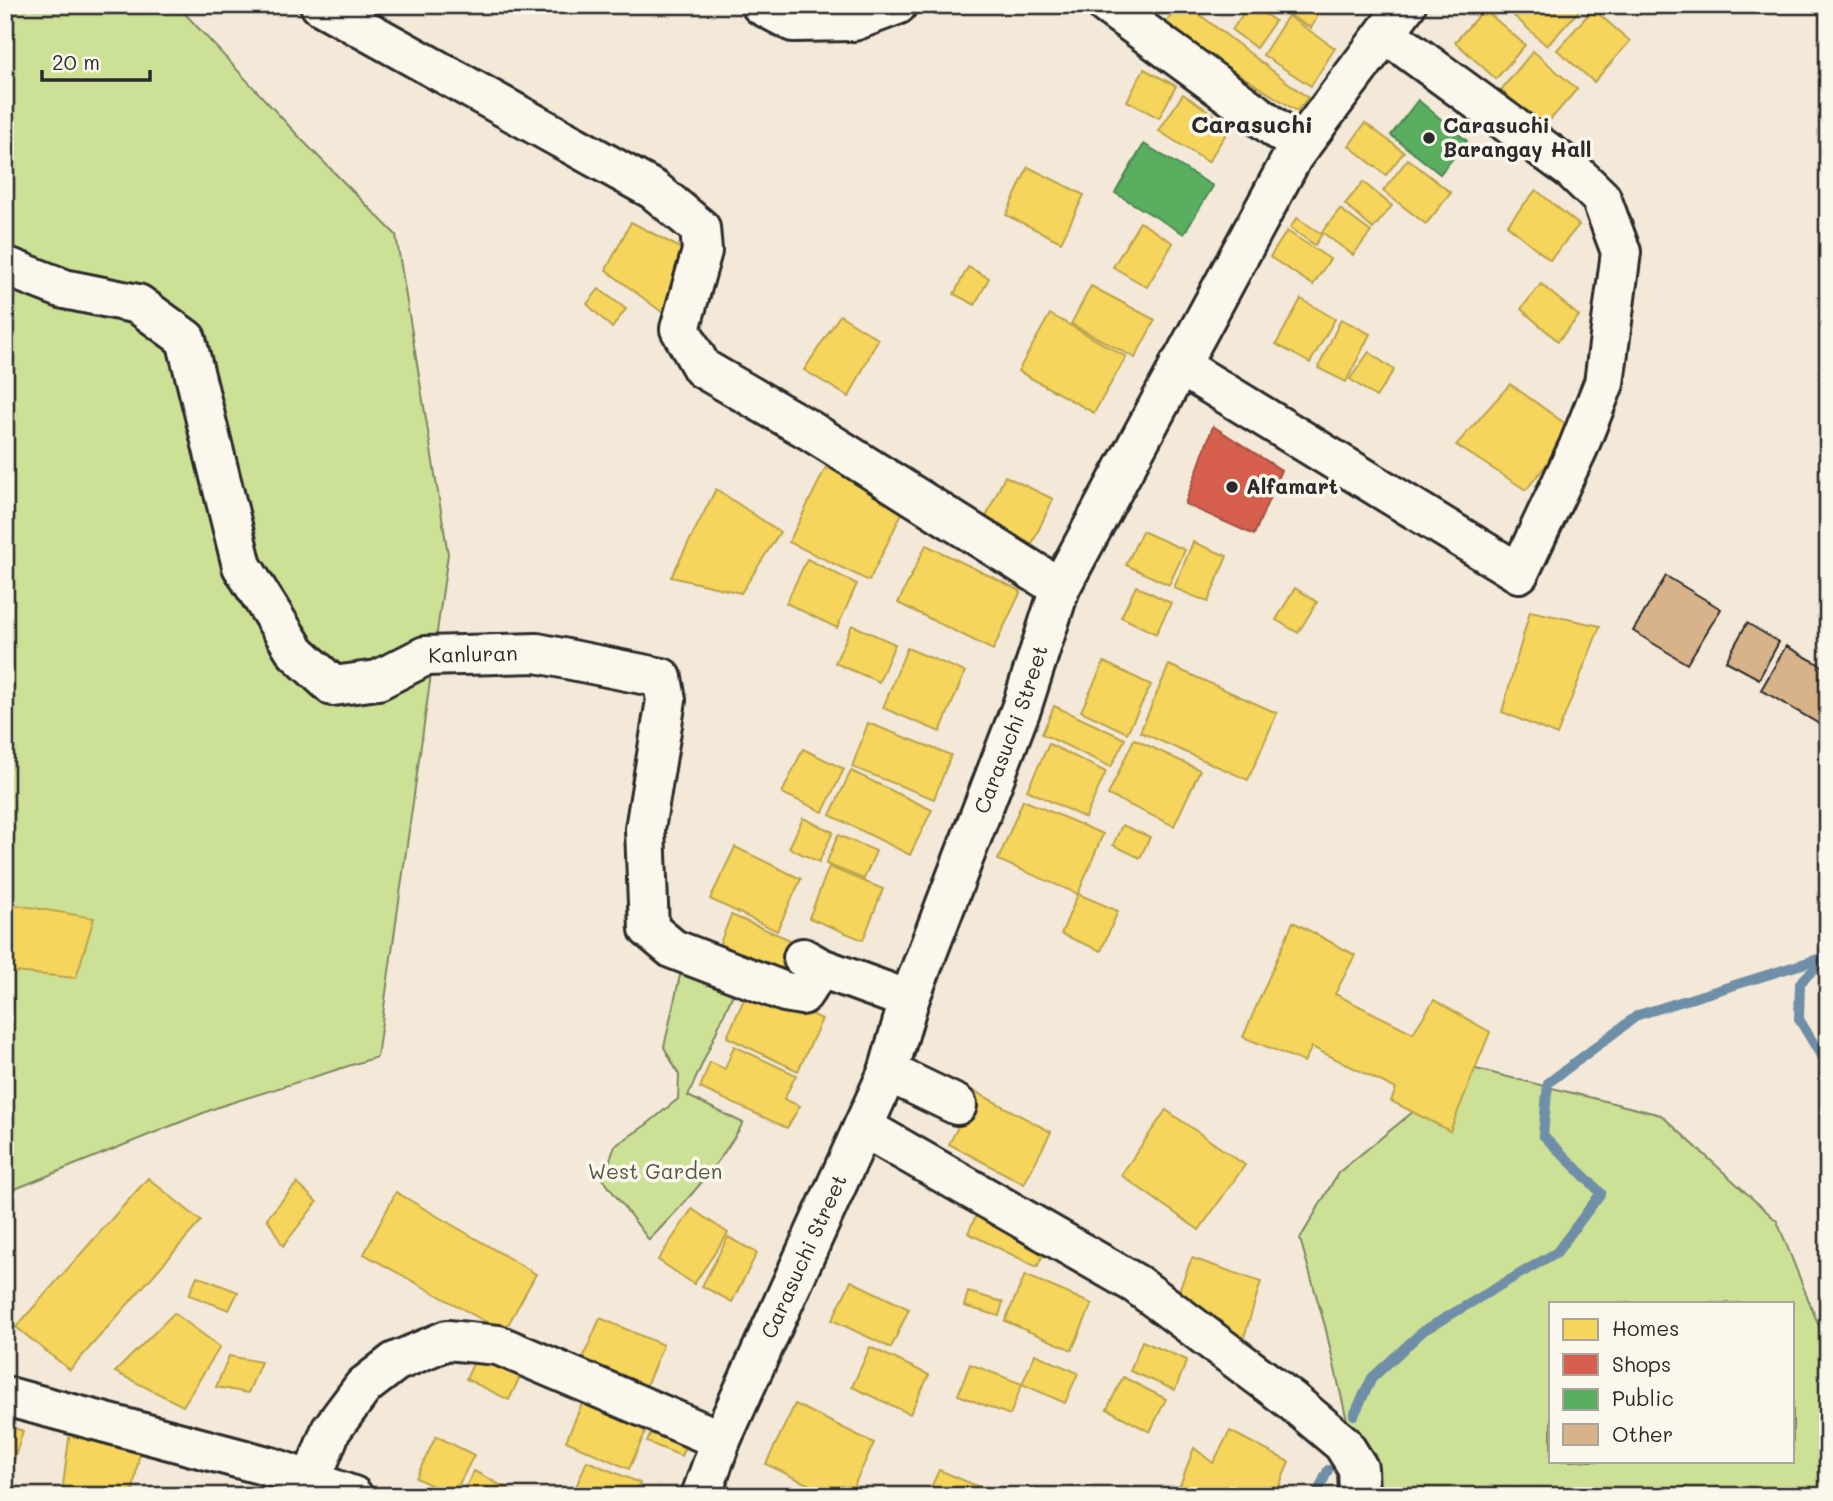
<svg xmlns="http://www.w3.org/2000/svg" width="1833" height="1501" viewBox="0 0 1833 1501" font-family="Mali,sans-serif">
<rect width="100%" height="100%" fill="#f4e9d8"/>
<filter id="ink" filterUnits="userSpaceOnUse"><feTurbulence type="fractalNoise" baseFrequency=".0143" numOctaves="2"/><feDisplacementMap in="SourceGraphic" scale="14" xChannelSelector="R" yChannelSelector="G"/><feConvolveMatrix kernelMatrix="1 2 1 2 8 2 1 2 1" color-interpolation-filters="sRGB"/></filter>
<g filter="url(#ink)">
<g fill="#cde196" stroke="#7c8660" stroke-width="2" fill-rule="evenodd">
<path d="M5,5H177L304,142L396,235L448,554L377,1057L218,1107L5,1193Z"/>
<path d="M681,971L733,994L688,1096L743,1123C717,1168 685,1203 649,1240L603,1179L615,1146L646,1125L678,1099L679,1075L664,1047Z"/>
<path d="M1468,1067L1661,1115L1777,1221L1828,1349V1496H1375L1358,1468L1325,1326L1300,1239L1338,1173ZM1551,1303H1793V1461H1551Z"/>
</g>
<g fill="#f6d55c" stroke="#b9a24d" stroke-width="2">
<path d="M1177,5H1187L1308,98L1297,111L1164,27Z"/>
<path d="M1249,5H1252L1275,21L1256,48L1232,30Z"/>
<path d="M1272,5H1324L1311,28Z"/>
<path d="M1502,5H1584L1547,46Z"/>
<path d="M1484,9L1525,45L1496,79L1455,42Z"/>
<path d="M1593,9L1630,41L1594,82L1557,50Z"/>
<path d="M1288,16L1335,48L1311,86L1263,55Z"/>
<path d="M1533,51L1577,89L1544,127L1501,90Z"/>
<path d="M1144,69L1176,86L1159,118L1127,101Z"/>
<path d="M1183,94L1231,126L1208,162L1159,131Z"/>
<path d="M1365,123L1404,152L1386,175L1349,146Z"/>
<path d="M1408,159L1451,193L1426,224L1383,191Z"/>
<path d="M1028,167L1084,195L1061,242L1006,215Z"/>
<path d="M1363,182L1392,206L1373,229L1345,204Z"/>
<path d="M1536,190L1579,225L1550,260L1507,225Z"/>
<path d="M1340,209L1371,232L1353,255L1322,232Z"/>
<path d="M1297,218L1322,234L1315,245L1290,228Z"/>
<path d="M631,222L686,251L663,313L606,270Z"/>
<path d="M1140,222L1173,243L1147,287L1113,267Z"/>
<path d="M1287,231L1330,259L1313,285L1270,257Z"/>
<path d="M968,267L989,278L975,305L954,294Z"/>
<path d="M1541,284L1579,316L1558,341L1521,309Z"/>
<path d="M1091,286L1155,320L1135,358L1071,324Z"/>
<path d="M599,289L626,309L612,328L587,304Z"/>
<path d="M1301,299L1335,319L1310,363L1276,344Z"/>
<path d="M1050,314L1126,357L1094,413L1018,371Z"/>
<path d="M840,315L878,339L849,397L804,370Z"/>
<path d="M1341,319L1370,334L1346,382L1318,368Z"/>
<path d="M1369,352L1394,370L1376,397L1350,379Z"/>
<path d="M1510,384L1574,430L1526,490L1456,445Z"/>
<path d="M826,467L905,507L869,581L789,542Z"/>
<path d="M1005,476L1053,499L1027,555L979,532Z"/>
<path d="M716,489L780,532L741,593L671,577Z"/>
<path d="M1142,531L1185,550L1169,585L1126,565Z"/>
<path d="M1193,542L1227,556L1208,602L1174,588Z"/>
<path d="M926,545L1021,591L993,650L898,603Z"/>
<path d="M807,559L857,584L837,628L786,603Z"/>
<path d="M1136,586L1171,603L1156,634L1121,617Z"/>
<path d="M1295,588L1317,602L1298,633L1276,620Z"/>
<path d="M1530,611L1600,626L1557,735L1502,712Z"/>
<path d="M852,625L895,644L879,682L835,663Z"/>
<path d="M907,648L965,672L940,732L883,708Z"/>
<path d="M1104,662L1151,685L1127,733L1081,711Z"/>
<path d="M1169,665L1277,713L1248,780L1140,732Z"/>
<path d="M1054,706L1125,739L1111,767L1042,734Z"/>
<path d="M868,723L951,755L934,799L852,767Z"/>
<path d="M1134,739L1200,770L1174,826L1108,795Z"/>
<path d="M1049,744L1106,772L1085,818L1027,790Z"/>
<path d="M803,749L844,769L823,812L782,793Z"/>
<path d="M851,771L932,810L910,855L830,815Z"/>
<path d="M1023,800L1103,834L1078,894L998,860Z"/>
<path d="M803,818L833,832L819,862L789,848Z"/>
<path d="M1122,825L1150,837L1140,858L1113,845Z"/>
<path d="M838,835L876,851L864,879L826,864Z"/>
<path d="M735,847L801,879L777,931L710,899Z"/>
<path d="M829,867L883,889L863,940L809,918Z"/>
<path d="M1078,894L1118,911L1101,951L1061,934Z"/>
<path d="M5,903L94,918L76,978L5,971Z"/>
<path d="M731,915L793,941L775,984L714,959Z"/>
<path d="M1293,922L1355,955L1335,994L1413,1033L1434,1000L1490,1032L1450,1131L1391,1101L1396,1089L1312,1047L1304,1062L1243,1037Z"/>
<path d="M750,986L822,1019L798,1071L727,1037Z"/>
<path d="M734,1046L796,1075L784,1099L800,1106L787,1128L700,1088L710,1062L725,1069Z"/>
<path d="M976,1092L1051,1132L1024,1184L949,1144Z"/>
<path d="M1166,1110L1245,1165L1199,1230L1121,1175Z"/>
<path d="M148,1178L201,1221L70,1370L16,1327Z"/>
<path d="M297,1183L317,1202L283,1246L267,1218Z"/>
<path d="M396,1192L536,1274L504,1332L364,1254Z"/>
<path d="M980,1207L1050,1241L1037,1267L968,1233Z"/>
<path d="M692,1209L728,1233L694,1284L658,1260Z"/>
<path d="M728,1237L757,1253L732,1302L702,1286Z"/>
<path d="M1192,1258L1261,1282L1241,1347L1175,1300Z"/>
<path d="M1025,1275L1092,1304L1072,1350L1005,1321Z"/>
<path d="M197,1276L238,1292L229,1310L189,1295Z"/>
<path d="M851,1281L909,1309L891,1348L832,1320Z"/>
<path d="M968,1292L1003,1302L999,1316L964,1306Z"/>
<path d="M174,1313L220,1347L183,1406L115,1372Z"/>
<path d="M600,1318L663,1345L641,1399L577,1372Z"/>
<path d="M1142,1341L1187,1360L1175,1390L1130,1371Z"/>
<path d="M481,1347L524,1368L509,1400L466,1379Z"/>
<path d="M870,1347L929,1375L910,1414L852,1387Z"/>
<path d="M1035,1354L1078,1373L1065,1403L1022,1384Z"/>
<path d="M229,1356L261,1362L248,1393L216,1387Z"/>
<path d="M970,1364L1022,1384L1010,1415L958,1395Z"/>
<path d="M1123,1377L1166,1399L1150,1432L1107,1409Z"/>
<path d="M589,1387L653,1415L629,1469L566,1441Z"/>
<path d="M795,1404L874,1443L849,1496H832L766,1464Z"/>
<path d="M656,1421L690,1435L681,1456L647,1442Z"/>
<path d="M71,1423L142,1439L132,1496H75L62,1493Z"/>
<path d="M5,1425L23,1431L8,1479L5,1478Z"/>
<path d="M1230,1431L1289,1462L1275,1496H1176L1194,1448L1213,1463Z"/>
<path d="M436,1436L474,1455L453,1496L416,1478Z"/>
<path d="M587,1461L640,1483L634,1496H572Z"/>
<path d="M939,1470L989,1491L987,1496H927Z"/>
<path d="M474,1471L515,1493L514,1496H461Z"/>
</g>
<path fill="#d6604d" stroke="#a35043" stroke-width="2" d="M1213,426L1281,470L1254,535L1185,504Z"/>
<g fill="#5aae61" stroke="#4c8751" stroke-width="2">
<path d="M1418,100L1467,141L1440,174L1391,135Z"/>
<path d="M1144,144L1213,186L1184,234L1115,193Z"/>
</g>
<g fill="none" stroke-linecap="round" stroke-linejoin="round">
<g stroke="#6e8fa7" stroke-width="10">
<path d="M1825,958L1800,983L1799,1019L1820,1054L1828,1063"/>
<path d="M1354,1415L1372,1378L1423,1331L1557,1252L1601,1193L1543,1135L1548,1083L1638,1015L1828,956"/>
<path d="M1316,1496L1328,1470"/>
</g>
</g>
<g fill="#d8b38a" stroke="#2b2b2b" stroke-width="2">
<path d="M1666,576L1721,609L1687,664L1633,631Z"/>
<path d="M1747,623L1779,642L1759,679L1726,661Z"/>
<path d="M1786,646L1828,669V729L1761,690Z"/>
</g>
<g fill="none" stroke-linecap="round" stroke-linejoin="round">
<defs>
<g id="minor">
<path d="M320,5L654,190L700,228L702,251L680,329L702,368L809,430L1060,588"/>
<path d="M761,5L793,22L854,21L897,5"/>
<path d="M1107,5L1300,146"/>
<path id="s1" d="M5,266L64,289L138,304L186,339L242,566L296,652L333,686L378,680L425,656L537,653L662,678L666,700L645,829L649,929L673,949L785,992L802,995L821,968"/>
<path d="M1179,365L1519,573L1578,448L1604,383L1621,252L1601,198L1572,170L1385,33"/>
<path d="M803,958L821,968L909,1000"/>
<path d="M888,1072L957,1105"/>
<path d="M863,1127L1136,1284L1292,1401L1343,1444L1358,1468L1359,1496"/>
<path d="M5,1396L271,1467L353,1496"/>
<path d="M305,1496L331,1430L364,1386L395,1362L447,1340L498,1345L721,1440"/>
<path id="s2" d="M701,1496L721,1440L888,1072L909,1000L1022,706L1060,588L1293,156L1406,5"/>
</g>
</defs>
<use href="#minor" stroke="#2b2b2b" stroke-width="44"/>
<use href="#minor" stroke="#fbf7ec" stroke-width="38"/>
</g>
</g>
<g fill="#2b2b2b" stroke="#fbf7ec" stroke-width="2.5">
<circle cx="1429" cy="138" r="7"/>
<circle cx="1232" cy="487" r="7"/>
</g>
<g text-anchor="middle" stroke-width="7" stroke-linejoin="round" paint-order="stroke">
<g font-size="21" font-weight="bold" fill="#2b2b2b" stroke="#fbf7ec" text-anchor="start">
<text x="1443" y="133">Carasuchi<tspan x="1443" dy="24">Barangay Hall</tspan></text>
<text x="1246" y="494">Alfamart</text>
</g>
<g font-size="21" fill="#2b2b2b" stroke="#fbf7ec">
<text dy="7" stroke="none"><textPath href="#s1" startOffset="730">Kanluran</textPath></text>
<text dy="7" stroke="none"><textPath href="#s2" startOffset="828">Carasuchi Street</textPath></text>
<text dy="7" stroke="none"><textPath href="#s2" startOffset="261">Carasuchi Street</textPath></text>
</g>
<g font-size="21" fill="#545846" stroke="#fbf7ec">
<text x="655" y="1179">West Garden</text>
</g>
<g font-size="24" font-weight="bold" fill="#2b2b2b" stroke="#fbf7ec">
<text x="1252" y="133">Carasuchi</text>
</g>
</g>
<rect width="1833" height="1501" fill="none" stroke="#fbf7ec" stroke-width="28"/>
<rect x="14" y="14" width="1805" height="1473" fill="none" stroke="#2b2b2b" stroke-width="2.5" filter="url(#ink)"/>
<rect x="1549" y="1302" width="245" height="161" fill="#fbf7ec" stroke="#a8a59f" stroke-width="2"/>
<rect x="1563" y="1319" width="35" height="21" fill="#f6d55c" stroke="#a8a59f" stroke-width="2"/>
<text x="1612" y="1336" font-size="21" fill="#2b2b2b">Homes</text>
<rect x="1563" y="1354" width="35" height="21" fill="#d6604d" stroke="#a8a59f" stroke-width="2"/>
<text x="1612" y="1372" font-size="21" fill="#2b2b2b">Shops</text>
<rect x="1563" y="1389" width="35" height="21" fill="#5aae61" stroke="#a8a59f" stroke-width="2"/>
<text x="1612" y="1406" font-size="21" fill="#2b2b2b">Public</text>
<rect x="1563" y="1424" width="35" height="21" fill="#d8b38a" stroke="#a8a59f" stroke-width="2"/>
<text x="1612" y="1442" font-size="21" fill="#2b2b2b">Other</text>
<path d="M42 70v10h108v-10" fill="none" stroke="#2b2b2b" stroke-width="3.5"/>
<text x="52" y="70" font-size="21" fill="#2b2b2b" stroke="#fbf7ec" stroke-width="5" paint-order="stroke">20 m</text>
</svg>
